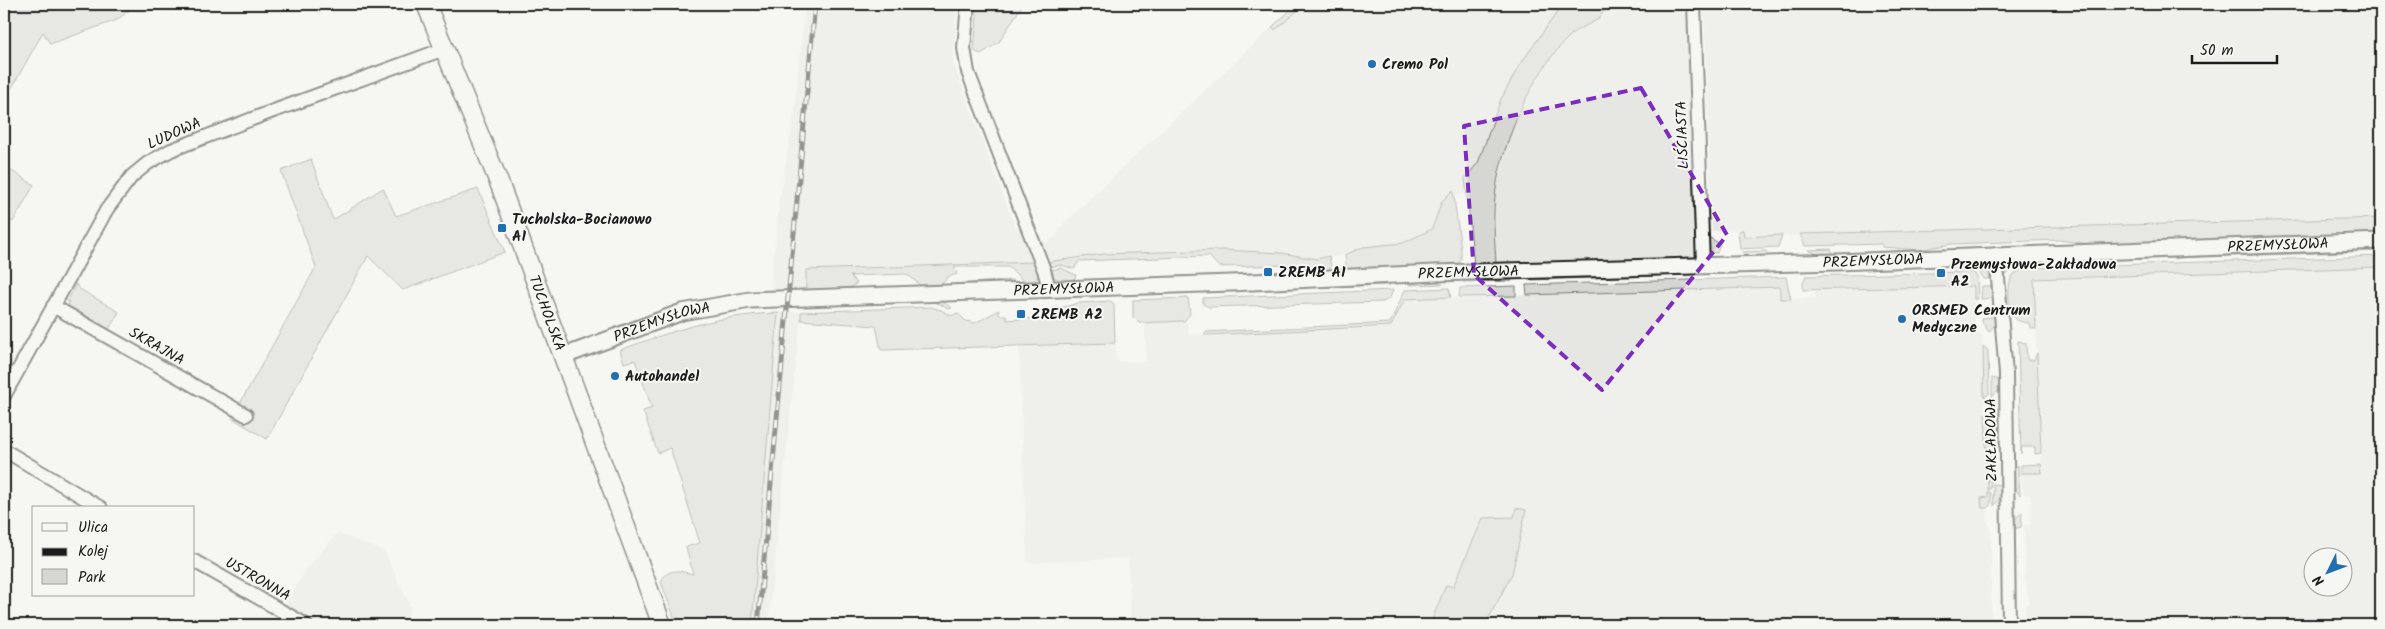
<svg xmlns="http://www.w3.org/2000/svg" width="2385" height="629" viewBox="0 0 2385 629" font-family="Kalam,sans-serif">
<rect width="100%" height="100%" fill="#f6f6f2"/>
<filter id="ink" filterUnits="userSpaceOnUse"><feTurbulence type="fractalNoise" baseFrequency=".02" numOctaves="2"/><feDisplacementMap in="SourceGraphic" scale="10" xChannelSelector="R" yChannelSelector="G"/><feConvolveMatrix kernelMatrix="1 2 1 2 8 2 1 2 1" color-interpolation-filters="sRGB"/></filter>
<g filter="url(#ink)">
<g fill="#e6e6e2" fill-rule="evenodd">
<path d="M805,4H957L953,63L1015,227L1021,226L1035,262L806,270V291L771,289L779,203L795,110Z"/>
<path d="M1305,4H1563L1523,60L1501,99L1478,163L1465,178L1466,194L1454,196L1453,190L1442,201L1432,229L1403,243L1363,247L1345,255L1317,259L1281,253L1222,250L1075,257L1047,262L1042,244L1057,236L1059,228L1272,27L1275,30Z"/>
<path d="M1609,4H1686L1696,253L1693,257L1687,259L1496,265L1495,190L1508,139L1532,90L1551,58L1569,37L1599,18Z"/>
<path d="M1704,4H2381V218L1744,237L1743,230L1712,231Z"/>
<path d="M2381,267V625H2025V605H2029L2025,576L2024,525H2030L2031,496L2023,493L2021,473L2042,472L2034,279ZM2312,556H2342V586H2312Z"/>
<path d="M1974,285L1975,332L1982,334L1988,497L1981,498L1982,507L1987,508L1988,522L1991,527V625H1485L1512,574L1516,508L1514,517L1482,518L1453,587L1446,585L1430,625H1131L1128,558L1027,563L1019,346L1115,343L1117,361L1146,362L1145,323L1187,321L1189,335L1391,326L1404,299L1780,287L1781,299L1816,298V291Z"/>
<path d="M801,312L768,625H752L778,313Z"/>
<path d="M4,354L15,360L4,382Z"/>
<path d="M337,533L384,551L411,608L402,625H316L284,607L306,570Z"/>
</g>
<g fill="#d6d6d2" stroke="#797977">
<path d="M4,4H137L117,20L50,44L43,32L9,93L4,84Z"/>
<path d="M978,4H1023L999,42L981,54L974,51Z"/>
<path d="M1297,4H1305L1275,30L1272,27Z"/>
<path d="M1563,4H1609C1605,8 1602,15 1598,19C1588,26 1577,28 1569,37C1534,70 1502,142 1496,189C1492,214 1495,240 1496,265H1474L1465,178L1478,163L1501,99L1519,66Z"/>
<path d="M311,159L333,220L383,188L396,216L478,189L505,252L403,290L368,256L267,439L232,418L316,267L281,171Z"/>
<path d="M4,166L34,185L13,222L6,218L4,222Z"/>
<path d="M1453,190L1461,250V259L1457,266L1347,272L1345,255L1363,247L1403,243L1432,229L1442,201Z"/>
<path d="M2381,218V235L2097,245L2059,240L1951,244L1919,250L1882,247V244L1805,246L1800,234Z"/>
<path d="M1743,230L1744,237L1782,235L1778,247L1740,249L1738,231Z"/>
<path d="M1707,236L1720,244L1717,253L1710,252Z"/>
<path d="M2381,248V251L2027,263L2014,267L2004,278L2008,269L2016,262Z"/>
<path d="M1831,249L1833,254H1817L1808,250Z"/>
<path d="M1222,250L1281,253L1317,259L1329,256L1331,267C1321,278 1298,270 1285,268V265L1219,267L1209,256L1079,261L1074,269L1061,265L1049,267L1047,262L1104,254Z"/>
<path d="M1742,252L1765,251L1767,252V256L1750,257Z"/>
<path d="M2381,256V267L2034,279L2036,329L2030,328L2029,323C2024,322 2017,322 2014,317C2008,307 2007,286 2012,276L2024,268Z"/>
<path d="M1035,262C1038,270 1041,277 1032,283L1023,281C1019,275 1013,272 1008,267H954L957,274L948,277L940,286H921L907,274L850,276L857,283L848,289L806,291V270Z"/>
<path d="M1964,262C1976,263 1987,265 1990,279H1984C1974,263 1968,267 1950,267Z"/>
<path d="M1061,268L1076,275L1075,278L1066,282L1055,278L1050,273L1051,270Z"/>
<path d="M1779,271V272L1528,280L1532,277Z"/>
<path d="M1967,272L1974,273L1977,276L1978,299H1974V286L1803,290V282L1806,276Z"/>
<path d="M1211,275V276L1095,281V279Z"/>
<path d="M1507,277L1512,281L1463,282L1468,279Z"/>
<path d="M1786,277L1791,299H1780V287L1527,295L1526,285Z"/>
<path d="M1013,280V284L954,286V284Z"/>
<path d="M1424,281H1438L1443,284L1409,285Z"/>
<path d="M1385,282L1390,285L1243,290Z"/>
<path d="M76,284L78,288L119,312L109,329L69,306L68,300Z"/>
<path d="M1516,286V296H1514L1459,297L1460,288Z"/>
<path d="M1982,286H1991L1992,298L1981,299Z"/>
<path d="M1449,288L1451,297L1405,299L1391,326L1205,335V332L1390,323L1405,290Z"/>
<path d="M1393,290L1390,298L1383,302L1209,307L1203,304V298Z"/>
<path d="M1188,298L1190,314L1184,321L1139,323L1133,317V300Z"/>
<path d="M940,300L952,308L948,309L940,304L932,302L788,306Z"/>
<path d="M1111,301L1114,304L1115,343L881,350L876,326L801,320V312L931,307L941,310L952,316L957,313L966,321L975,323L999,310V315H1006L1007,320L1035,318V314L1048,312L1078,303Z"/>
<path d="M778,313L752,625H677L661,582C667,567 680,571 693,574L686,547L700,543L670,448L658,453L643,411L652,408L635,360L624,363L620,350C675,330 718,315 778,313Z"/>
<path d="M1993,317L1996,318L1995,324L1989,332L1982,322V318Z"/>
<path d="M2018,341L2026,343L2027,360H2034L2037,353L2041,453L2035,454V447H2022L2021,454Z"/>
<path d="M1983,346L1988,350L1989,394L1984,397Z"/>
<path d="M1992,378L2000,380L1999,390L1992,397Z"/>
<path d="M1985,413L1989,416L1990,422L1991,488L1988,490Z"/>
<path d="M2041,464L2042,473H2021V465Z"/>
<path d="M2018,465L2020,495C2012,488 2009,472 2018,465Z"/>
<path d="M1993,484L2001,485V497L1994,506Z"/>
<path d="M1988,491L1991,493V503L1988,508H1982L1981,498L1988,497Z"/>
<path d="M1516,508L1526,510L1512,574L1485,625H1430L1446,585L1453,587L1483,518L1514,517Z"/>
<path d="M2022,512L2021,527L2014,529L2015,519Z"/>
</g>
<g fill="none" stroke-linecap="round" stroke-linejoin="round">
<defs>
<g id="minor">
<path d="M968,4L964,48L968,72L1044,270L1049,288"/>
<path d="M1694,4L1703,265"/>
<path d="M1996,254L2006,374L2009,625"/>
<path d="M53,306L246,415"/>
<path d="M4,396L107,209L132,176L148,163L171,150L268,113L444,49"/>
<path d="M4,450L101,508"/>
<path d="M194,561L306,625"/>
</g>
<g id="tertiary">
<path id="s1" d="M564,356L682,312L750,300L1231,283L1434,273L1837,262L2381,241"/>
</g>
<g id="secondary">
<path id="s2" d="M426,4L500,185L662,625"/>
</g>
</defs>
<use href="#minor" stroke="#1c1c1c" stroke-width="16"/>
<use href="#tertiary" stroke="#1c1c1c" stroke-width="19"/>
<use href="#secondary" stroke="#1c1c1c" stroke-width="21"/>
<use href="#minor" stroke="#f6f6f2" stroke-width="12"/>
<use href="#tertiary" stroke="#f6f6f2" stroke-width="15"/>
<use href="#secondary" stroke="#f6f6f2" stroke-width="18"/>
<defs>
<path id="rail" d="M758,625L815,4"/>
</defs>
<use href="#rail" stroke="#1c1c1c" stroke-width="5"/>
<use href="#rail" stroke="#f6f6f2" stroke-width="3" stroke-dasharray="9" stroke-linecap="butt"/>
</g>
</g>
<path d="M0 0H2385V629H0ZM1641,88L1727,235L1602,390L1474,275L1464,126Z" fill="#f6f6f2" fill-opacity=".55" fill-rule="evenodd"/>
<path fill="none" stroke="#7b2cbf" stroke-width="4" stroke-dasharray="10 6" stroke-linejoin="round" d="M1641,88L1727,235L1602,390L1474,275L1464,126Z"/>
<g fill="#1f6fb2" stroke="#f6f6f2" stroke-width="2">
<circle cx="1372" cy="64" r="5"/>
<rect x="497" y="223" width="10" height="10" rx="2.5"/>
<rect x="1263" y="267" width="10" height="10" rx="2.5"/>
<rect x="1936" y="268" width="10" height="10" rx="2.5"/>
<rect x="1016" y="309" width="10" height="10" rx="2.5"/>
<circle cx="1902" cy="319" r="5"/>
<circle cx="615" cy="376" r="5"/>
</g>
<g text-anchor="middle" stroke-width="4" stroke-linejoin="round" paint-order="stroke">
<g font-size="15" font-weight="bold" fill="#1c1c1c" stroke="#f6f6f2" text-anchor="start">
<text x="1382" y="69">Cremo Pol</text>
<text x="512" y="224">Tucholska-Bocianowo<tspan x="512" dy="17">A1</tspan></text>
<text x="1951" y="269">Przemysłowa-Zakładowa<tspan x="1951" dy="17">A2</tspan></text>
<text x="1278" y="277">ZREMB A1</text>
<text x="1912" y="315">ORSMED Centrum<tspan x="1912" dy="17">Medyczne</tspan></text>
<text x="1031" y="319">ZREMB A2</text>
<text x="625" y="381">Autohandel</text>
</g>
<g font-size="15" fill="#1c1c1c" stroke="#f6f6f2">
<text transform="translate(174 133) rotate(-24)" y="5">LUDOWA</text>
<text transform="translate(1682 135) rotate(-92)" y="5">LIŚCIASTA</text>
<text dy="5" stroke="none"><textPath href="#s1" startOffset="1724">PRZEMYSŁOWA</textPath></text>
<text dy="5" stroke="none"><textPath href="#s1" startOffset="1319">PRZEMYSŁOWA</textPath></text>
<text dy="5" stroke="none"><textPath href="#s1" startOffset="914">PRZEMYSŁOWA</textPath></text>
<text dy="5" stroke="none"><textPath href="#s1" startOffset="509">PRZEMYSŁOWA</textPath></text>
<text dy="5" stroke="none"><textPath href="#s2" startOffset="332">TUCHOLSKA</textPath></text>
<text dy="5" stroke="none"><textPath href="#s1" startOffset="104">PRZEMYSŁOWA</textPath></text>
<text transform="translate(157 346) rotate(30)" y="5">SKRAJNA</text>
<text transform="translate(1991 440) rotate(-91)" y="5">ZAKŁADOWA</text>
<text transform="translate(258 579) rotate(30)" y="5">USTRONNA</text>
</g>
</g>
<rect width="2385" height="629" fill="none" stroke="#f6f6f2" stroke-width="20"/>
<rect x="10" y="10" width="2365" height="609" fill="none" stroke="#1c1c1c" stroke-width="2" filter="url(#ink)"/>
<rect x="32" y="506" width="162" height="90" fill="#f6f6f2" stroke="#9f9f9c"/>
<rect x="42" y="523" width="25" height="8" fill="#f6f6f2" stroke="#9f9f9c"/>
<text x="78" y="532" font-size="15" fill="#1c1c1c">Ulica</text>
<rect x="42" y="548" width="25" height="8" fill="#1c1c1c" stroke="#9f9f9c"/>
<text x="78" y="556" font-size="15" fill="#1c1c1c">Kolej</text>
<rect x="42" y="569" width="25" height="15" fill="#d6d6d2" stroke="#9f9f9c"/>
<text x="78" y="582" font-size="15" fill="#1c1c1c">Park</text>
<g transform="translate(2328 572) rotate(228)"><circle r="24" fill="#f6f6f2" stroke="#9f9f9c"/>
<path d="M0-4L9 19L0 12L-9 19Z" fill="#1f6fb2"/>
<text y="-8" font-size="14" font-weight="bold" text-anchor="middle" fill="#1c1c1c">N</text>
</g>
<path d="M2192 55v8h85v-8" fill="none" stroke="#1c1c1c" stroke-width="2.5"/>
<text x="2200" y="55" font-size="15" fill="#1c1c1c" stroke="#f6f6f2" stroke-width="4" paint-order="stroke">50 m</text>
</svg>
